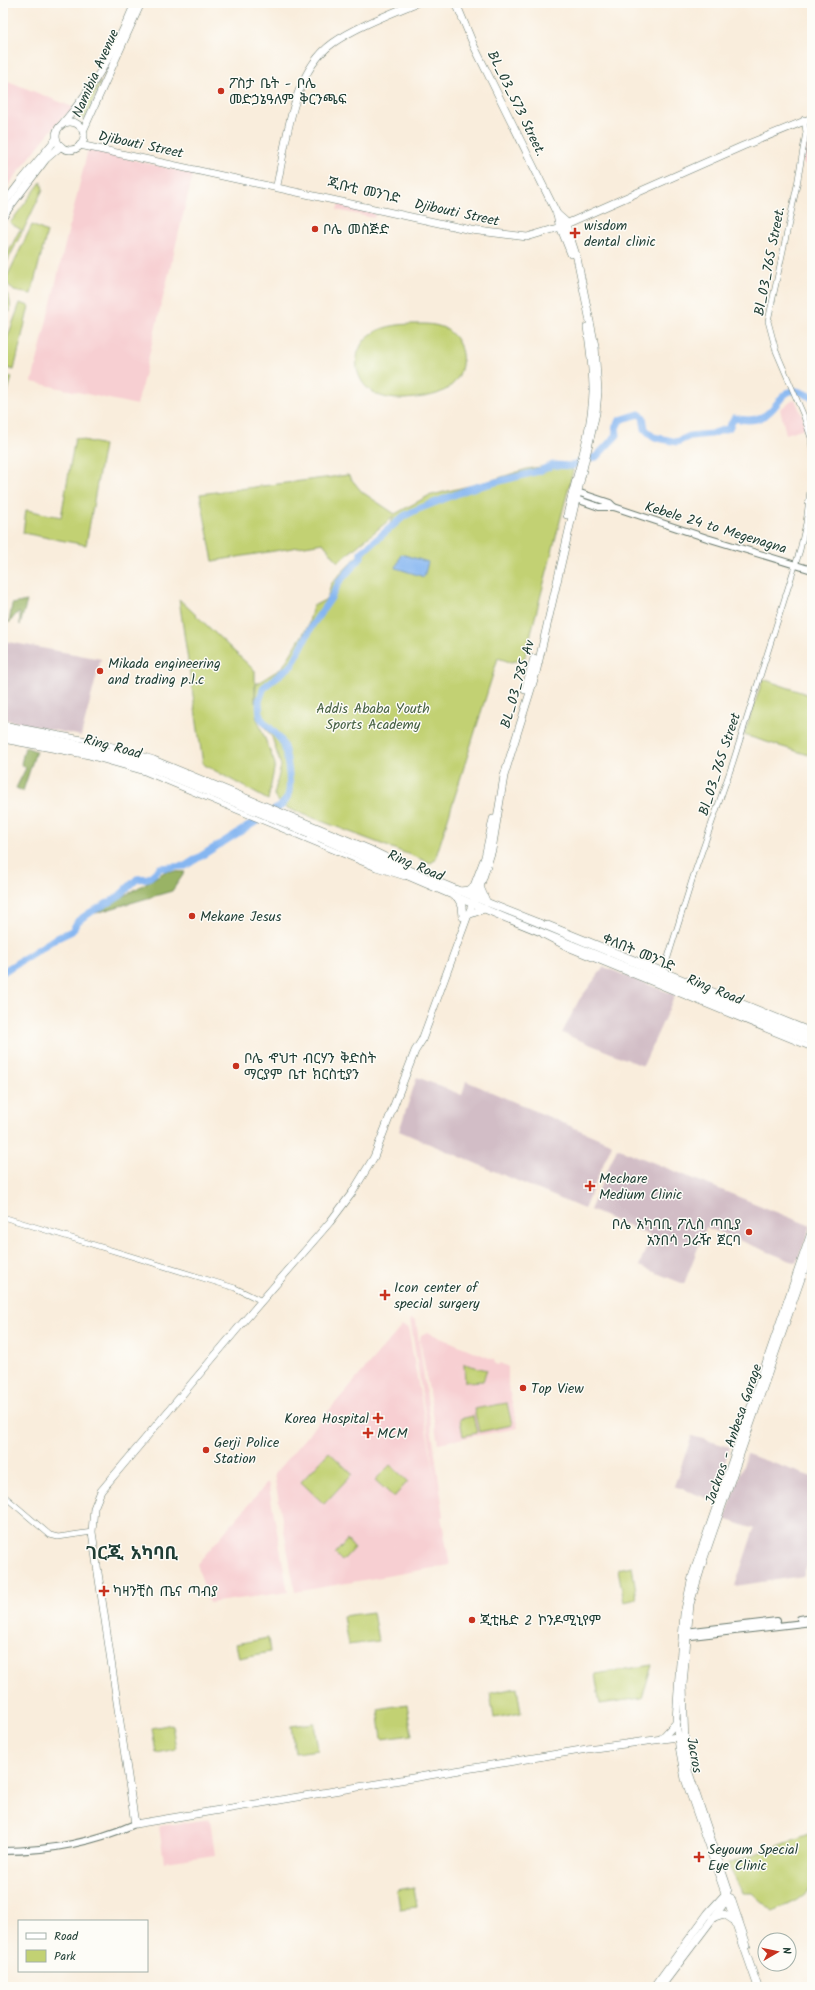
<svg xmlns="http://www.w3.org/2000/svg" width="815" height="1990" viewBox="0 0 815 1990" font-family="Kalam,'Noto Sans Ethiopic',sans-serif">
<rect width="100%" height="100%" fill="#fdfcf7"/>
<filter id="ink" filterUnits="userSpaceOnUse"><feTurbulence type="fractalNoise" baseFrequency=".025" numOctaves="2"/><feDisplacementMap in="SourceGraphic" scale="8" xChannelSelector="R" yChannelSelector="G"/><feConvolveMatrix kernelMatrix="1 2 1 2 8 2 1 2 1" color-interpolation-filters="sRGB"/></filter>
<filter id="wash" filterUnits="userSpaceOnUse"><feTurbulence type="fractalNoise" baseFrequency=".012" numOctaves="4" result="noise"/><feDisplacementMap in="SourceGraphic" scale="16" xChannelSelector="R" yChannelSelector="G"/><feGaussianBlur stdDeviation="0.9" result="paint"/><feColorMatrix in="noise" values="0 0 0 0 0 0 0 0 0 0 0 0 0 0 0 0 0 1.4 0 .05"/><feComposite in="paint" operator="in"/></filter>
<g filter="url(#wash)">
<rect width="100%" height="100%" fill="#f9eddc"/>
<g fill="#f7cfd2">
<path d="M3,79L75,108L62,118L44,139L3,192Z"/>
<path d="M812,120V172L809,166L803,163L809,121Z"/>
<path d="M88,149L193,174L137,405L32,382Z"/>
<path d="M339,204L375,213L374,218L337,210Z"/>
<path d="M795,399L807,427L786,434L780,409Z"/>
<path d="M410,1319L416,1321L444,1516L441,1517L450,1565L295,1592L274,1474L402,1326L408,1328L436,1483Z"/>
<path d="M427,1332L494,1360L495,1364L498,1365L500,1363L508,1367V1386L518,1428L438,1443L420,1340L421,1335Z"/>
<path d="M268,1482L288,1592L209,1603L197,1564Z"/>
<path d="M210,1819L215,1855L164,1862L159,1826Z"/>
</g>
<g fill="#d2bdc6">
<path d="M3,641L101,659L81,736L3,719Z"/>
<path d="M604,967L675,995L643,1066L562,1033L579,1000Z"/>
<path d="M417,1077L462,1095L466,1081L612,1144L584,1209L399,1131Z"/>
<path d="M617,1148L811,1226L796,1263L706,1227L684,1284L639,1266L651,1236L590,1210Z"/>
<path d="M692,1436L730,1447L712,1500L674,1486Z"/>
<path d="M747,1454L812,1477V1552L803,1576L735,1586L754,1529L725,1519Z"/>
</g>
<g fill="#c2d173" stroke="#708754">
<path d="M101,81L85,120L75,114Z"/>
<path d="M41,182L43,189L23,231L10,223Z"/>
<path d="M32,225L47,232L31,294L14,291L5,281Z"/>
<path d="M19,231L22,232L3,270V263Z"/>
<path d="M3,290C10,296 11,303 10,312L3,309Z"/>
<path d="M20,303L29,306L14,370L3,367V350Z"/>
<path d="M417,324C426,324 435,324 444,328C467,340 469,374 447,389C435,397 417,398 403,399C394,399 382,398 374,393C351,380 351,346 373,333C386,325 403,324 417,324Z"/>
<path d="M3,375L12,377L7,394L3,396Z"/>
<path d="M75,438L104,445L86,545L23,533L26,510L61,517Z"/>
<path d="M555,465L572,467L573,471L524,660L510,662L498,658L435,860L431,863L282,806L274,795L281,766L272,737L256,716L275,764L268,800L203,764L179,599L255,671V703L256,684L282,668L308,626L313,606L327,599L331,584L367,546L387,529L394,516L338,562L323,543L213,561L200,494L348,475L362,492L395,514L428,496L489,481L527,469Z"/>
<path d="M763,679L812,696V756L744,735Z"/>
<path d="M464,1364L487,1370L483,1381L465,1382Z"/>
<path d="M507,1403L512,1425L479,1432L474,1409Z"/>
<path d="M473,1416L477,1433L463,1436L460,1419Z"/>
<path d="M329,1452L352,1474L324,1504L301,1482Z"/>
<path d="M390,1465L408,1481L394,1497L375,1480Z"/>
<path d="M347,1540L354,1548L342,1561L335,1554Z"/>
<path d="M632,1566L637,1599L624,1602L618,1569Z"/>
<path d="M373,1612L378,1641L348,1645L343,1616Z"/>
<path d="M268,1638L270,1652L239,1658L236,1644Z"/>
<path d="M652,1665L642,1698L600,1704L595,1674Z"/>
<path d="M517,1688L521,1713L494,1718L490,1693Z"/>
<path d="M407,1704L412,1735L382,1739L378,1709Z"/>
<path d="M314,1723L318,1750L295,1753L291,1726Z"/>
<path d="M172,1724L176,1749L156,1753L152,1728Z"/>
<path d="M812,1833V1888L797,1900L773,1912L752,1893H742C739,1883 732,1875 728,1864Z"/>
<path d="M414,1887L417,1907L400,1909L397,1890Z"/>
</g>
<g fill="#99b365" stroke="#5c784c">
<path d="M27,601L20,625V613H17L9,623L12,604Z"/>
<path d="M25,747L36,751L23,791L16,788L26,768L21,764Z"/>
<path d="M166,871L185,872L172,891L96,913Z"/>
</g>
<path fill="#85b6f1" stroke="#527a92" d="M401,554L428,562L424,577L396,568Z"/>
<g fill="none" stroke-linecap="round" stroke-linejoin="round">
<path stroke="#85b6f1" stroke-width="7" d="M3,972L53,940L72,931L78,921L91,912L117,898L137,879L149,878L160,868L185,866L281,806C283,803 287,799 288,796C292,784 287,751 281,740C275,732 266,725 260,717L259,701L264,687L292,665L313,624L331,598L339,582L361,557V553L404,516L416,510L469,489L539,471L553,465L572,466L585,459L596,457L617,435L616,428L620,420L639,414L643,417L645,429L653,437L677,442L690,436L711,434L729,428L734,418C742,420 754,421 762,417C783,407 781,377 812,398"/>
</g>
</g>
<g filter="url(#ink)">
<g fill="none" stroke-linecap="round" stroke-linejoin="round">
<defs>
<g id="tertiary">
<path d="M804,119L806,132L797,185L768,321L776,351L803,414L811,438L812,449"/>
<path d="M3,724L103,743L154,759L369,848L404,865"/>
<path d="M3,740L89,756L142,771L376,868L405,877"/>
<path d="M548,924L812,1031"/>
<path d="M543,935L570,949L812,1048"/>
<path d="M664,970L693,877L732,765L800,550L806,523L812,474"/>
<path d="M3,1217L235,1288L262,1301"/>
<path d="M3,1495L50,1535L58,1537L92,1532"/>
</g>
<g id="secondary">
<path d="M577,492L610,503L614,507"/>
<path d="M576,499L599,507H614L707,538L812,570"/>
<path d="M800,1619L812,1617"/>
<path d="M685,1632L777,1621"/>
<path d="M683,1637L812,1622"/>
<path d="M3,1851C48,1851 94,1842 135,1824"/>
</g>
<g id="primary">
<path d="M456,3L474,46L557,214L559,224L571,254"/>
<circle cx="70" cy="136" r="14"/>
<path d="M63,123C94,87 117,47 135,3"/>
<path d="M83,131L141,3"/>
<path d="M80,145L471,230L527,237L557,228L743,146L812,118"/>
<path d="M277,185C287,139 292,72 333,43C356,27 390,14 416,3"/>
<path d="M3,205L22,180L56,139"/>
<path d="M557,214L565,221L577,258L595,346L598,392L596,413L536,673L504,776L492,850L480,887L468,915L422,1040L415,1051L374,1157L352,1193L330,1222L239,1327L101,1491L94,1508L92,1532L135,1824L587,1749L685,1736"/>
<path d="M3,216L46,159L61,146"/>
<path d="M567,515C576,475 592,433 593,391C593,370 590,348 587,327"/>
<path d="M525,690L534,658"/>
<path d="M472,891L485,857L493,819"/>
<path d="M481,900L539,923"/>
<path d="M661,1739L677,1722"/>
<path d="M728,1889L688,1770L685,1745L683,1685L690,1604L704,1558L812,1247"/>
<path d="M731,1898L747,1945"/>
<path d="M712,1918L724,1914L733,1920"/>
<path d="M654,1987L708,1913L727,1892"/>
<path d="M661,1987L729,1897"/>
<path d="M758,1987L685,1779L679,1746L676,1720L679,1675L684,1614L692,1577L812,1230"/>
</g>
<g id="trunk">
<path d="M3,729C58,740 114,750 167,769L479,899"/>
<path d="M3,735L101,754L157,771L308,833L501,916L812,1042"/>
<path d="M480,887L487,903"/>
<path d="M460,891L469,890L474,886"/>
<path d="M457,897L462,906L463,917"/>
<path d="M468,915L484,909"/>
<path d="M539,923L812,1037"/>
</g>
</defs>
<use href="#tertiary" stroke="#6b7b6f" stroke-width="6"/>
<use href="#secondary" stroke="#6b7b6f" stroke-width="8"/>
<use href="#primary" stroke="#6b7b6f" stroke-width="8"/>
<use href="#trunk" stroke="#6b7b6f" stroke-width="8"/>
<use href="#tertiary" stroke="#fff" stroke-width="5"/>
<use href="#secondary" stroke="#fff" stroke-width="6"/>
<use href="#primary" stroke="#fff" stroke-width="7"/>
<use href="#trunk" stroke="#fff" stroke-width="7"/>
</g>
</g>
<g fill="#c8321e" stroke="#fdfcf7" stroke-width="1.5">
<circle cx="221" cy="91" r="4"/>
<circle cx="315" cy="229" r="4"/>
<path d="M573 227h4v4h4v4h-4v4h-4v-4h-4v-4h4z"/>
<circle cx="100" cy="671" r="4"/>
<circle cx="192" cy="916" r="4"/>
<circle cx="236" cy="1066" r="4"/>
<path d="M588 1180h4v4h4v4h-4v4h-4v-4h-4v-4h4z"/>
<circle cx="749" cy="1232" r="4"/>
<path d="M383 1289h4v4h4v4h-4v4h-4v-4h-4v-4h4z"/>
<circle cx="523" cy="1388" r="4"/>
<path d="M376 1412h4v4h4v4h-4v4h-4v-4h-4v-4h4z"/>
<path d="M366 1427h4v4h4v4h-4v4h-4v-4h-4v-4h4z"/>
<circle cx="206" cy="1450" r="4"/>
<path d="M102 1585h4v4h4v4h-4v4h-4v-4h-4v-4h4z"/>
<circle cx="472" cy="1620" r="4"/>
<path d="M697 1851h4v4h4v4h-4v4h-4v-4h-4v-4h4z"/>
</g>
<g text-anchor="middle" stroke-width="3" stroke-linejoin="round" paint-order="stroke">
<g font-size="14" fill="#1f3d34" stroke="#fdfcf7">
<text transform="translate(95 73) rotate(-66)" y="5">Namibia Avenue</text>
<text transform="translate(517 103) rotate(64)" y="5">BL_03_573 Street.</text>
<text transform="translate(141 144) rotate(12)" y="5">Djibouti Street</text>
<text transform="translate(364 190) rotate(13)" y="5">ጂቡቲ መንገድ</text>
<text transform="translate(457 212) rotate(12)" y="5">Djibouti Street</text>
<text transform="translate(769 261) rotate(-79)" y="5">Bl_03_765 Street.</text>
<text transform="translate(716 527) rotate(17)" y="5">Kebele 24 to Megenagna</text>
<text transform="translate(517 684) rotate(-74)" y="5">BL_03_785 Av</text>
<text transform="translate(113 746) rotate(15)" y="5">Ring Road</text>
<text transform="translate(719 764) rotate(-72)" y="5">Bl_03_765 Street</text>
<text transform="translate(416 865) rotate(23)" y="5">Ring Road</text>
<text transform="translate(639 952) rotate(23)" y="5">ቀለበት መንገድ</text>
<text transform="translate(715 989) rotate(22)" y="5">Ring Road</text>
<text transform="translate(733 1434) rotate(-71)" y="5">Jackros - Anbesa Garage</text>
<text transform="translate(695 1755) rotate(80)" y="5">Jacros</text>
</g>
<g font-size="14" fill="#1f3d34" stroke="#fdfcf7" text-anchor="start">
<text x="229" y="88">ፖስታ ቤት - ቦሌ<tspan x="229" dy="16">መድኃኔዓለም ቅርንጫፍ</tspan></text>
<text x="584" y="230">wisdom<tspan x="584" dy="16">dental clinic</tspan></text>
<text x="323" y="234">ቦሌ መስጅድ</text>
<text x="108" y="668">Mikada engineering<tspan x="108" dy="16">and trading p.l.c</tspan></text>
<text x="200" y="921">Mekane Jesus</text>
<text x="244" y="1063">ቦሌ ኆህተ ብርሃን ቅድስት<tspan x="244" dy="16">ማርያም ቤተ ክርስቲያን</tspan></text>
<text x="599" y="1183">Mechare<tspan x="599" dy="16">Medium Clinic</tspan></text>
<text x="741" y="1229" text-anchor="end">ቦሌ አካባቢ ፖሊስ ጣቢያ<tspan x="741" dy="16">አንበሳ ጋራዥ ጀርባ</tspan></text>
<text x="394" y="1292">Icon center of<tspan x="394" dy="16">special surgery</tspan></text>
<text x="531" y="1393">Top View</text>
<text x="369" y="1423" text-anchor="end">Korea Hospital</text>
<text x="377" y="1438">MCM</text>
<text x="214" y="1447">Gerji Police<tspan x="214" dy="16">Station</tspan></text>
<text x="113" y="1596">ካዛንቺስ ጤና ጣብያ</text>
<text x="480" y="1625">ጂቲዜድ 2 ኮንዶሚኒየም</text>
<text x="708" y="1854">Seyoum Special<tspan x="708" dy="16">Eye Clinic</tspan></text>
</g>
<g font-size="14" fill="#486244" stroke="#fdfcf7">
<text x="373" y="713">Addis Ababa Youth<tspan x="373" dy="16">Sports Academy</tspan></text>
</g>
<g font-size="18" font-weight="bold" fill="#1f3d34" stroke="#fdfcf7">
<text x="132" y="1559">ገርጂ አካባቢ</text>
</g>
</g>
<rect width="815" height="1990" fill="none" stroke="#fdfcf7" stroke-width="16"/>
<rect x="18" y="1920" width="130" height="52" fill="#fdfcf7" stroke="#a4b0a9"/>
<rect x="26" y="1933" width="20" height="6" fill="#ffffff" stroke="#a4b0a9"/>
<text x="54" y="1940" font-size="12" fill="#1f3d34">Road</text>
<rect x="26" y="1950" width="20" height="12" fill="#c2d173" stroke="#a4b0a9"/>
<text x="54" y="1960" font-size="12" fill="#1f3d34">Park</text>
<g transform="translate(777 1952) rotate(81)"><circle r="19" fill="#fdfcf7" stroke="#a4b0a9"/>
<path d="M0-3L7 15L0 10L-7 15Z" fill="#c8321e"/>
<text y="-6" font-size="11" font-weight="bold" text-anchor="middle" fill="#1f3d34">N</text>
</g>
</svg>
